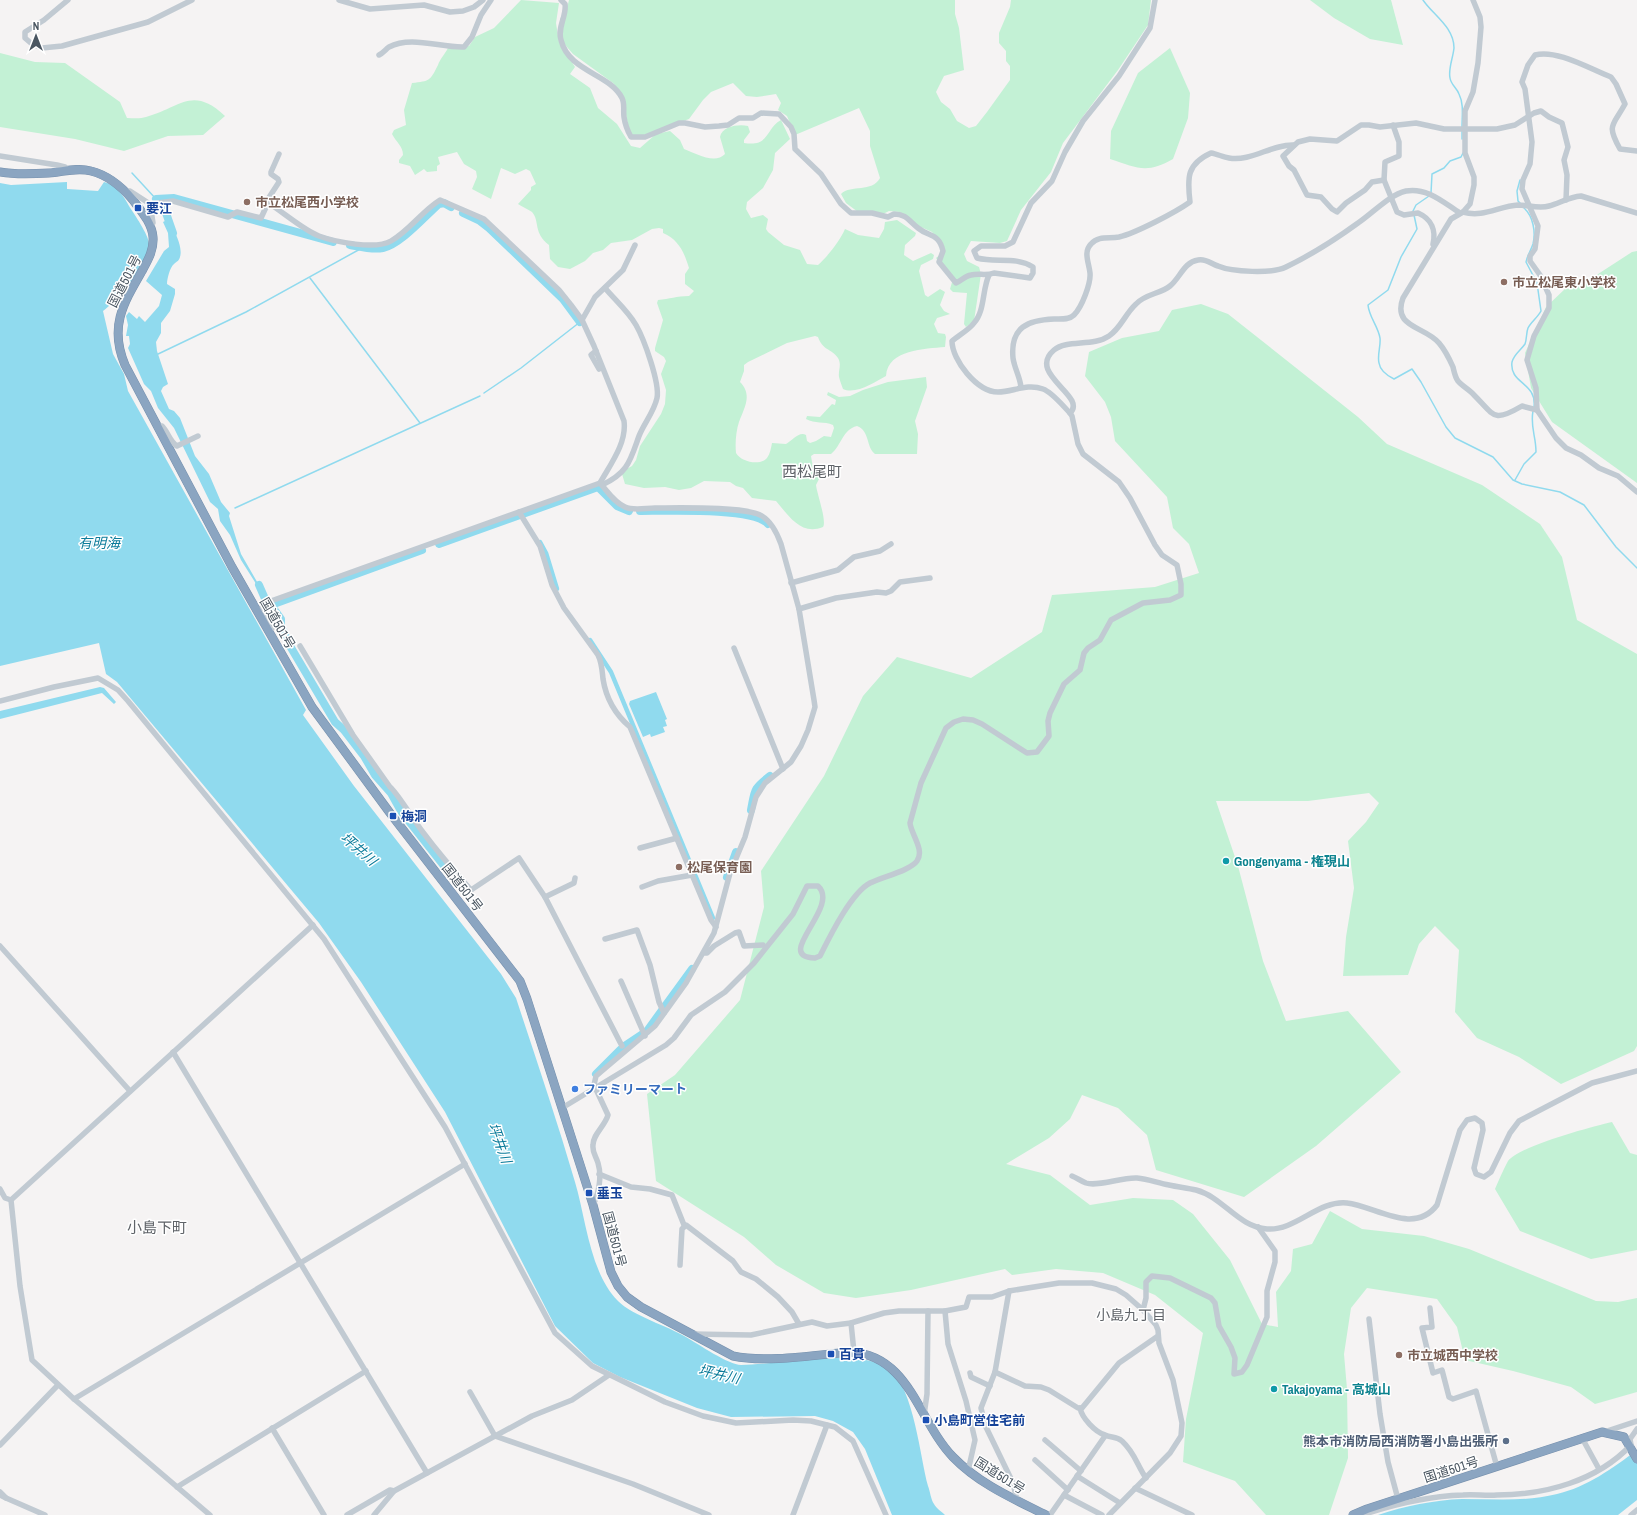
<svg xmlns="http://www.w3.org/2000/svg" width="1637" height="1515" viewBox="0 0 1637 1515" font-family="'Archivo Narrow','Noto Sans JP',sans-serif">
<rect width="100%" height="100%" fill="#f5f3f3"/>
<g fill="#c3f1d5">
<path d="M521,0L559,3L556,23L559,42L575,67L570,74L590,88L598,108L617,124L631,146L640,148L656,134L670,131L680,140L684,149C695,153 715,165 725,154L720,137C722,126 739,124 748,126L750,132L744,140V143C770,147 765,129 781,120L790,139L775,153L773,170L763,188L747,202L746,209L751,218L763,215L768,219L766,229L768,232L784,245L800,250L807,264L818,265C827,257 840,241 845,229L858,235L879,238L884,229L885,222L897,220L916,233L915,236L905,245L904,255L913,261L931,253L934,255L933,259L921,265L919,271L925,295L928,297L940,289L945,292L940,305L944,311L950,314L937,318L934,324L938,333L945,334L946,337L945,347C925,349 888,349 886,376C875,382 856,395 843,389C842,386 840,381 839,377C838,370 842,365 838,358C831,348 823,351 818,337L815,336L787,343L748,362L744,365V371L740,382C753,395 744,408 739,422C736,431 735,443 736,453C741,462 760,466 767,458C770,454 771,448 772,443L786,444C792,441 799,431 806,435L807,441L810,443L816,441L824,436L831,437L834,428L833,425C824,421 815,424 806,419L807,416L820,417L832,404L835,405L836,400L827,395L828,392L839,397L850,396L863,390L888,382L926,377L927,387L915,421L918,434L917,454H875C866,447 870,431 857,426C842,430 842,445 831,454H814L811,456L813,468L815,470L825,467L816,485C817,494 827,521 823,527C801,536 789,516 776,501L752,498L743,488L736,486L730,482L704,481L691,488L679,490L665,487L644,488L625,484L622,474L623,471L632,466L636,460L640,446L661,414L665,404L666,390L661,374L666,361L664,357L655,351V348L663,320L657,303L658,300C670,299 676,296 689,296L694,291L685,284V274L689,268C684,252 679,240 663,233V229L659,228L652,229L632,240L611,243L603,250L593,253L585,261L570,269L558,267L550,259L549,245C533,233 540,221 532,212C528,209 522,207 518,204L531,190V187L536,184L530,171L526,169L515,174L501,168L491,199L472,189L477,177L476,171L464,164L457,152L438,157L440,164L437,166V171L427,172L424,169L415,175L410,166L399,163V160L403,155C403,146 396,142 392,134L394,130L406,125L404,110L412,83C430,81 430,81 438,65C440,59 445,54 448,48L469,46L475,37L494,28Z"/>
<path d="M569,0H955V14L959,28L964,70L944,76L936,92L941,102L950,109L957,121L969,128L976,126L987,112L1010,80V66L1006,61V51L999,43V33L1010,7L1011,0H1151L1148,25L1118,70L1063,143L1051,172L1021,210L1007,241L1000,243L971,241L964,254L967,261L979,267L981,274L974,321L966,327L964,324L967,293L953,292L950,289L953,279L936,258L942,253L943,246L932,232L912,223L900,212L889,211L883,214L858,212L846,203L841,194C851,184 872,193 880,178L870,146V131L859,108L795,135L787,116L778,110L781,103L776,94L757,97L746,96L733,83L711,92L703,100L689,119L644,135H630L622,94L613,83L573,54L561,40L560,19L567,8Z"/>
<path d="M1310,0H1391L1403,45L1370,39L1334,18Z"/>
<path d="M1170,48L1190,93L1188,118L1173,159C1147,174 1137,168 1110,159L1111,131L1138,73Z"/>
<path d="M0,53L35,62L65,63L120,102L127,118C133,118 140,119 146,117C180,108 192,85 225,116L203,135L168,136L124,151L75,139L0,127Z"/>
<path d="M1637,251V483L1552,422L1531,388L1525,353L1546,307L1566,288L1595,276L1632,252Z"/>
<path d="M1201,304L1228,314L1358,417L1387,444L1482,485L1540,524L1562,557L1577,620L1637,654V1046L1634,1051L1561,1084L1519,1057L1477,1038L1455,1012L1459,950L1435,926L1419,944L1408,975L1343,976L1346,937L1354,888L1348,841L1366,822L1379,803L1369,793L1308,801H1216L1238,866L1263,961L1286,1021L1348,1011L1401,1072L1316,1146L1244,1197L1156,1170L1147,1135L1118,1108L1082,1095L1070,1119L1049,1138L1006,1164L1050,1175L1090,1205L1133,1198L1173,1200L1193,1214L1230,1260L1262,1324L1278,1327L1276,1292L1291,1271L1293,1249L1312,1244L1330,1211L1362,1229L1424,1236L1469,1249L1596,1301L1618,1302L1637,1298V1392L1595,1404L1571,1387L1513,1371L1465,1360L1457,1327L1437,1299L1367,1288L1351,1308L1344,1354L1347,1389L1348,1458L1329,1515H1266L1235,1481L1183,1462L1186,1419L1203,1333L1155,1295L1103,1273L1056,1269L1012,1275L1005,1269L911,1290L856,1298L824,1293L776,1265L744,1237L656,1181L647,1094L675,1075L740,1000L764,907L761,871L824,776L863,696L897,657L971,678L1042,632L1052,595L1155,587L1199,573L1189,544L1173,528L1167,497L1115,441L1111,417L1105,402L1085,376L1089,352L1122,338L1159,331L1172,310Z"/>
<path d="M1612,1122L1630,1153L1637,1155V1250L1591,1259L1520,1231L1495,1189C1499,1180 1503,1170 1508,1161C1519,1146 1591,1127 1612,1122Z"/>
</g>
<g fill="#90daee">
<path d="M67,182V189L98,191L104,182C115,184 124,196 129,206C134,214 149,235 149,244C148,265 119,299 103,311L113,354L124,374L128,391L306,710L303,715L354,786L501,974L516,998C536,1059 557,1120 575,1182C586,1219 590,1273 618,1301C633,1316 668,1326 686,1337C698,1344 729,1365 741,1365C780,1365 858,1345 890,1370C914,1389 920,1457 928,1486C930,1491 931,1500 934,1504C936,1508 942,1512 945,1515H892L865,1449L853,1432L833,1421L815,1416L731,1417L697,1408L620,1377L593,1363L555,1326L445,1112L361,982L319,923L117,682L106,674L99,643L0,666V183L11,185Z"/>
<path d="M165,221L169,224L171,223C175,233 183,247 180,257C179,261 177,261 174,264C170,267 167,279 167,284L175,289V294L170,311L161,323V333L156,342L157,351L168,384L163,387L161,391L169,409L174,411L180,418L195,456L209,474L221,502L230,513L229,516L241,554L264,594L263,595L241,560L230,535L220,521L218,509L210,502L174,428L158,408L151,391L144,384L128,348L130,344L129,336H126L128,325L126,316L129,312L137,319L139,316L145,322L159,306L162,295L146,281L164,251L169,247L168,233L163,222Z"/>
<path d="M100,687L104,688L116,702L114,704L102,693L0,719V711Z"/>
<path d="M656,692L667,719L665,720L667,726L663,727L665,732L651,737L650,734L643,737L629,704L630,701Z"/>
<path d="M1637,1450V1500L1618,1515H1378C1405,1506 1434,1500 1462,1499C1494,1499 1526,1502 1557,1494C1587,1487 1613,1468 1637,1450Z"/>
</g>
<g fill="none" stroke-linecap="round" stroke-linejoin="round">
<g stroke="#90daee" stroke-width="1.5">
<path d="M1423,0C1433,15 1454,27 1454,48C1453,58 1448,69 1450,78C1451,85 1457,88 1459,94C1464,104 1462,116 1462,127"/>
<path d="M1462,131V139"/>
<path d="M132,173L156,199"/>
<path d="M1520,180L1517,191L1518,201L1520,203"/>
<path d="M1431,193L1432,174L1444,168L1450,161L1461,157L1463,153"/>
<path d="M1524,208C1533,216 1536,232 1533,244C1531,250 1527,256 1526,262L1537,283L1541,311C1538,317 1531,322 1528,328C1526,333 1527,339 1525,344C1521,350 1514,354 1512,362C1509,384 1537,382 1534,407"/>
<path d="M1413,211L1416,205L1429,196"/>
<path d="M1414,215L1417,229L1401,257L1388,290L1368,305C1369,317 1378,326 1380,338C1381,346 1377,355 1379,363C1380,370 1388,376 1394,379L1412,369L1421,382L1446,427L1455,438L1493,457L1513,480L1522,484L1560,492L1584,505L1616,547L1637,568"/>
<path d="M310,278L420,423"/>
<path d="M156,355L246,312L362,248"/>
<path d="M484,393L521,368L580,322"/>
<path d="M1515,480L1524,464L1536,452C1536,436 1530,427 1533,411"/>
<path d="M235,508L480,396"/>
</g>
<g stroke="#90daee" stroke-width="4.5">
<path d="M540,542L546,553L557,589"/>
<path d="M590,640L611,672L713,918"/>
</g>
<g stroke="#90daee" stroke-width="8">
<path d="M463,213L480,221L489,228L563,299L580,322"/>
<path d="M173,233L166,213L156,199L174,198L333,242"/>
<path d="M350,245C361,247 372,250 383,248C401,244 425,216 439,204L444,203L451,207"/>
<path d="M640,511C664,511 754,507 768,524"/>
<path d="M439,544L598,487L617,506L629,511"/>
<path d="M259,585L266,601L271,605L281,619V626L290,646L335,722L344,730L364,756L375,775L391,793L401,811L445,867"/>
<path d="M271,605L422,550"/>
<path d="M751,810C755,790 753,789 770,776"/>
<path d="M727,877L736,852"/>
<path d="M623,1047L647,1031L692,969"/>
<path d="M596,1074L620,1050"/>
</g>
<defs>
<g id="highway">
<path d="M0,172C16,175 33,174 49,173C63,172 77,167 91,171C107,175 122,187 133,200C141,211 152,223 153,237C154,250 148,260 142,271C123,304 109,327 125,365L232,567L312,707L390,813L520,981L527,999L593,1205L611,1272L618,1286L627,1297L641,1307L733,1356C767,1363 815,1355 850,1352C910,1355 918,1421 953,1457C979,1484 1014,1499 1046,1515"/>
<path d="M1353,1515L1367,1509L1602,1432L1624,1437L1637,1459"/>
</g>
</defs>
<use href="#highway" stroke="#7690ad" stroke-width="9"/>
<g stroke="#c1cad2" stroke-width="5.5">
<path d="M68,0L44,20L25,32V38L32,44L42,48L62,46L148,22L192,0"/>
<path d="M339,0L370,9L424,5L450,12L463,11L474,7L483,0"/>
<path d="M561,0L565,4C567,16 557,27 561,40C569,72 609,73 622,98C625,104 623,110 624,117C625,124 627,130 631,137H645L679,123H685L705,127L719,126L728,125L739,118H753L761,113L779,114L791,127L794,134L795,149L821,174L841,204L851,213H872L888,217L894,214C906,214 909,221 918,228C929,237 939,233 943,251L939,262L956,283C961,281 965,276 971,275C979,273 986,276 994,273L1030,278L1033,273V267C1015,256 996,263 977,258L974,251L981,246H1005L1013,242L1031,203L1052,181L1065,152L1083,121L1119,76L1150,28L1155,0"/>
<path d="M1473,0L1480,17L1481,27L1478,63L1473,92L1465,111V153L1474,177V185L1470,204L1463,212L1451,219L1403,298C1392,328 1425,326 1439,343C1445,350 1449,358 1453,367C1454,371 1455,377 1458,381C1462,386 1470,390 1474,395C1495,416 1493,423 1522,406L1537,410"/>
<path d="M379,55C383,53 386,49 389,47C411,35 441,48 464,47L472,37L481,15L491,0"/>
<path d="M1393,125L1399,142V156L1385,162L1384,180L1397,212L1404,215L1418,213C1432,219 1436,231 1433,244"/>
<path d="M1637,151L1620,149C1606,124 1613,126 1625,104L1616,84L1611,77C1590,69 1557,49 1535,55L1528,65L1522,82L1525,89L1532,142L1530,164L1523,180L1522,189L1538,226L1535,249L1530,256V261L1540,275L1549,295V308L1534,336L1527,360L1536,388L1537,410L1556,438L1566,448L1581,455L1599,468L1618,476L1637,492"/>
<path d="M0,156L57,165L65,167L68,170"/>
<path d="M1384,180L1372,182L1365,190L1346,203L1337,212L1332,209L1321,197L1307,195L1294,170L1289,166L1283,156L1298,142L1310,139L1337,141L1361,125H1369L1380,127L1416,123L1444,129H1497L1515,125L1534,113L1541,111L1549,117L1562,123L1568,147L1564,160L1567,175L1566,200"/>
<path d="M125,192L130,191L150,204L173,201L228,217L237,212L261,218L267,205L270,204C284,213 305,231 319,236C335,242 376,250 391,241C410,230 422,211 440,200L484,219L559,290L571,305L582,320L594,346L624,421C627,443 610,465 600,483L271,601L262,608L272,628L269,632"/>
<path d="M150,204L153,223L150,226"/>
<path d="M268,204V199L279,182L278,179L271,174V172L279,154"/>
<path d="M1463,212C1483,218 1499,206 1518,205C1528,205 1539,209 1549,206C1560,203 1569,197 1581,196L1637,213"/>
<path d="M582,320L595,297L623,270L635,245"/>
<path d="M596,351L591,355L599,369"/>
<path d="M1021,387C1020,377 1014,367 1013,358C1010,327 1028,320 1054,319C1061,319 1069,320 1074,315C1082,307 1091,283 1090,273C1089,263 1083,252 1091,244C1099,235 1109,239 1119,237C1136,233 1176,212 1190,202C1187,177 1187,164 1211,153C1217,154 1223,157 1229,158C1251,162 1272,144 1294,145"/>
<path d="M1070,413C1088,396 1026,374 1054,350C1067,339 1093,347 1109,336C1121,328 1125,314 1136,304C1145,294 1160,294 1170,286C1180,278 1184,262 1198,260C1206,258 1211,264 1218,266C1232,272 1272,274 1286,267C1311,255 1336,239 1358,223C1373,213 1389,195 1406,191C1427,187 1444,203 1460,213"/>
<path d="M157,427L162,426C168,432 170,442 177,446L198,436"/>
<path d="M602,485C628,473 630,461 639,436C644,423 654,412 657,398C660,383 644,339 636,325C628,311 615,300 605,288"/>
<path d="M519,512L540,546L552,585L564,608L598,655C602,663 602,670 603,679C606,698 616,715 630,727L711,920L716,927"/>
<path d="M791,583L838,570L854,557L880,551L891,544"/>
<path d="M799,609L836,598L877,592L886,593L891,591L900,582L930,578"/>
<path d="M300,646L353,735L390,787C396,791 415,822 422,831C437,851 454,871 471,890L519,858L545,897L622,1046"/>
<path d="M734,648L783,769"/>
<path d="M0,701L54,687L98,678L118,690L128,701L324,939L445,1127L555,1333L592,1366L665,1402L703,1416L736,1423L793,1420L811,1421L835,1427L853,1441L886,1515"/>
<path d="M640,848L677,838"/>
<path d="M642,887L658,881L692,875"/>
<path d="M545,897L574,883L575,878"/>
<path d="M605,939L637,930L650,965L659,1002L664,1013"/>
<path d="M0,946L130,1091"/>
<path d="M705,953H707L714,946L735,933L739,932L744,946L763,945"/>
<path d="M621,981L645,1036"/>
<path d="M173,1052L427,1473"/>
<path d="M562,1108L666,1045L674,1038L691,1015L725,992L754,963L793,914L807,886H818C841,907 772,957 815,958L820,956C830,936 851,893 870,883C881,877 910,871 917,861C925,850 911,834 910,823L921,783L946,728L954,722L963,719L973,720L982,724L1027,753L1037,752L1049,736L1048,721L1050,713L1064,684L1080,670L1084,653L1088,648L1100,640L1111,620L1143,603L1170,600L1181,595V584L1177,565L1162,555L1155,545L1130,498L1119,482L1083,454L1078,444L1072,416L1070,413C1063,406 1052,392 1043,389C1027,383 1013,392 998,392C977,392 952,360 952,341C959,335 969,330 974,323C985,311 982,290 989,275"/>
<path d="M599,1174L631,1187L650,1189L672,1195L684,1225"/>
<path d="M1072,1176C1077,1178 1081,1181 1086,1183C1098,1187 1122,1177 1137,1178C1148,1179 1158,1183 1169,1185C1178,1187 1187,1188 1196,1190C1223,1197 1238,1227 1267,1229C1296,1231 1318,1200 1347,1203C1375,1206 1414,1236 1437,1205L1460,1130L1467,1120L1475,1118L1482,1123L1483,1130L1474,1168L1476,1174L1484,1177L1491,1172L1510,1133L1519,1121L1592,1083L1637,1071"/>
<path d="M0,1189L5,1198L11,1200"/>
<path d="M593,1205C599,1193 602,1176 598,1163C596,1156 592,1152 593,1145C593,1134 605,1126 608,1115L594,1085L596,1076L655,1026L686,983L714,933L730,873L745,837L756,797L765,783L791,762L801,746L808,730L815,707L814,700L799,609L781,544C777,533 772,522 762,516C747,506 676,508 655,508C646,508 633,511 625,507C614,502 608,492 600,483"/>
<path d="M680,1265L682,1229L686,1225L733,1261L741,1272L756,1279L778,1297L792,1312L799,1324"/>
<path d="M1009,1291L995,1372L981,1408L985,1425L1013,1483L1017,1500"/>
<path d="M1430,1308L1432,1327L1422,1328L1433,1373L1442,1370L1449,1397L1453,1399L1476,1391L1497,1467"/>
<path d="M1143,1310L1146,1298V1282L1152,1276L1170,1278L1211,1298L1215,1303L1219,1326L1231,1347L1235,1358L1234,1374L1242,1372L1247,1365L1267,1317V1291L1275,1262V1251L1258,1227"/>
<path d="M945,1311L948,1344L966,1401L975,1440L968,1471"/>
<path d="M1369,1319L1380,1414L1388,1462L1398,1499"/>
<path d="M851,1323L854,1352"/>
<path d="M692,1334L751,1335L812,1322L827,1326L851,1323L884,1313L899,1311H945L966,1307L969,1297H992L1009,1291L1059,1283H1092L1116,1289L1126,1295L1143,1310L1156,1325L1158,1330L1159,1343L1173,1380L1182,1423L1181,1436L1170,1453L1109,1515"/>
<path d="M995,1372L1025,1386L1041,1387L1049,1390L1078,1408H1082L1119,1363L1158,1336"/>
<path d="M970,1373L971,1377L990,1386"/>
<path d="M470,1392L495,1436L633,1484L709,1515"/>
<path d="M74,1399L465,1164"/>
<path d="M1080,1408C1082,1418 1095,1432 1105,1435C1111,1438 1116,1436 1122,1441C1135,1453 1137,1465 1146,1478"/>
<path d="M924,1415L927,1394L928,1311"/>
<path d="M272,1428L324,1515"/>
<path d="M1604,1432L1637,1421"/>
<path d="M1582,1438L1599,1469"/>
<path d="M1045,1440L1081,1471"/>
<path d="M0,1445L58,1385"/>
<path d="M1035,1460L1068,1490"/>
<path d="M1077,1476L1120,1503"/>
<path d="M177,1487L366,1371"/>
<path d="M1135,1488L1192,1515"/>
<path d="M0,1492L6,1498L0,1495"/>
<path d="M1064,1495L1102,1515"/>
<path d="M6,1498L45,1515"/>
<path d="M210,1515L74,1399L32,1360L20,1286L11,1200L313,925"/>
<path d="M347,1515L390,1490L394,1491"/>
<path d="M374,1515L394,1491L532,1416L572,1400L609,1375"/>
<path d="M793,1515L827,1425"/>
<path d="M1050,1515L1105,1436"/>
<path d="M1362,1515C1395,1504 1428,1496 1463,1495C1474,1494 1486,1496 1497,1495C1545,1495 1597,1481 1631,1445L1630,1439L1637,1429"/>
<path d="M1631,1515L1637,1510"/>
</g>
<use href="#highway" stroke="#8ba5c1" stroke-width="8"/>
</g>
<g fill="#8d6e63" stroke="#fff" stroke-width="1.5">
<circle cx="247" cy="202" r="4"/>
<circle cx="1504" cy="282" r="4"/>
<circle cx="679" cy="867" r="4"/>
<circle cx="1399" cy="1355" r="4"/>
</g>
<g fill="#1a4fb4" stroke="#fff" stroke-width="1.5">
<rect x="134" y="204" width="8" height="8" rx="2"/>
<rect x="389" y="812" width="8" height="8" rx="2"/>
<rect x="585" y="1189" width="8" height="8" rx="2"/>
<rect x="827" y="1350" width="8" height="8" rx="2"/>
<rect x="922" y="1416" width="8" height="8" rx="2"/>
</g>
<g fill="#0f9aa8" stroke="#fff" stroke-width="1.5">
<circle cx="1226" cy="861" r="4"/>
<circle cx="1274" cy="1389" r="4"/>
</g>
<circle fill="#3f7fe0" stroke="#fff" stroke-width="1.5" cx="575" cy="1089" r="4"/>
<circle fill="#5c6f8a" stroke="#fff" stroke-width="1.5" cx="1506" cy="1441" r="4"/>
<g text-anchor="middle" stroke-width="3" stroke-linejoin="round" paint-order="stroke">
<g font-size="13" font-weight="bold" fill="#785e54" stroke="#fff" text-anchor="start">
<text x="255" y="207">市立松尾西小学校</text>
<text x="1512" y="287">市立松尾東小学校</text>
<text x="687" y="872">松尾保育園</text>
<text x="1407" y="1360">市立城西中学校</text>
</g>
<g font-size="13" font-weight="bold" fill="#164399" stroke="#fff" text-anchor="start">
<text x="146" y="213">要江</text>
<text x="401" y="821">梅洞</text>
<text x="597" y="1198">垂玉</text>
<text x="839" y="1359">百貫</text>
<text x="934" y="1425">小島町営住宅前</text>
</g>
<g font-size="13" fill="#4a5661" stroke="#fff">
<text transform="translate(124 281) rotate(-63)" y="5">国道501号</text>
<text transform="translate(278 623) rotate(60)" y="5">国道501号</text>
<text transform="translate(463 887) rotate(52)" y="5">国道501号</text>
<text transform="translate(615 1239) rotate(75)" y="5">国道501号</text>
<text transform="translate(1451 1469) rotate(-18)" y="5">国道501号</text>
<text transform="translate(1000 1475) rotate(32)" y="5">国道501号</text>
</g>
<g font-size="13" font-weight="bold" fill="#0d838f" stroke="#fff" text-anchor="start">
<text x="1234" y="866">Gongenyama - 権現山</text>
<text x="1282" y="1394">Takajoyama - 高城山</text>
</g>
<g font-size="13" font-weight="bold" fill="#366cbe" stroke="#fff" text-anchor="start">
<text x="583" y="1094">ファミリーマート</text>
</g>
<g font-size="13" font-weight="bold" fill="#4e5e75" stroke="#fff" text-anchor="end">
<text x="1498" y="1446">熊本市消防局西消防署小島出張所</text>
</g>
<g font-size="14" font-style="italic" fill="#0c7c9b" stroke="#fff">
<text x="99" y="548">有明海</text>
<text transform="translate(359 849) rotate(41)" y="5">坪井川</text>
<text transform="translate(500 1143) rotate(70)" y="5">坪井川</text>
<text transform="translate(719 1374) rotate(13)" y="5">坪井川</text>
</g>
<g font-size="14" fill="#5f6368" stroke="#fff">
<text x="1131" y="1320">小島九丁目</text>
</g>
<g font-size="15" fill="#5f6368" stroke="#fff">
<text x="812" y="477">西松尾町</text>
<text x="157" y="1233">小島下町</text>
</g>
</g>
<g transform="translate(36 36)" stroke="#ffffff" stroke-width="3" paint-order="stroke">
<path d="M0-3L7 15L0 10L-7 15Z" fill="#4a5661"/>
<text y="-6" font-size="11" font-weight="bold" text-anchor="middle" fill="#4a5661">N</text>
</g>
</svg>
